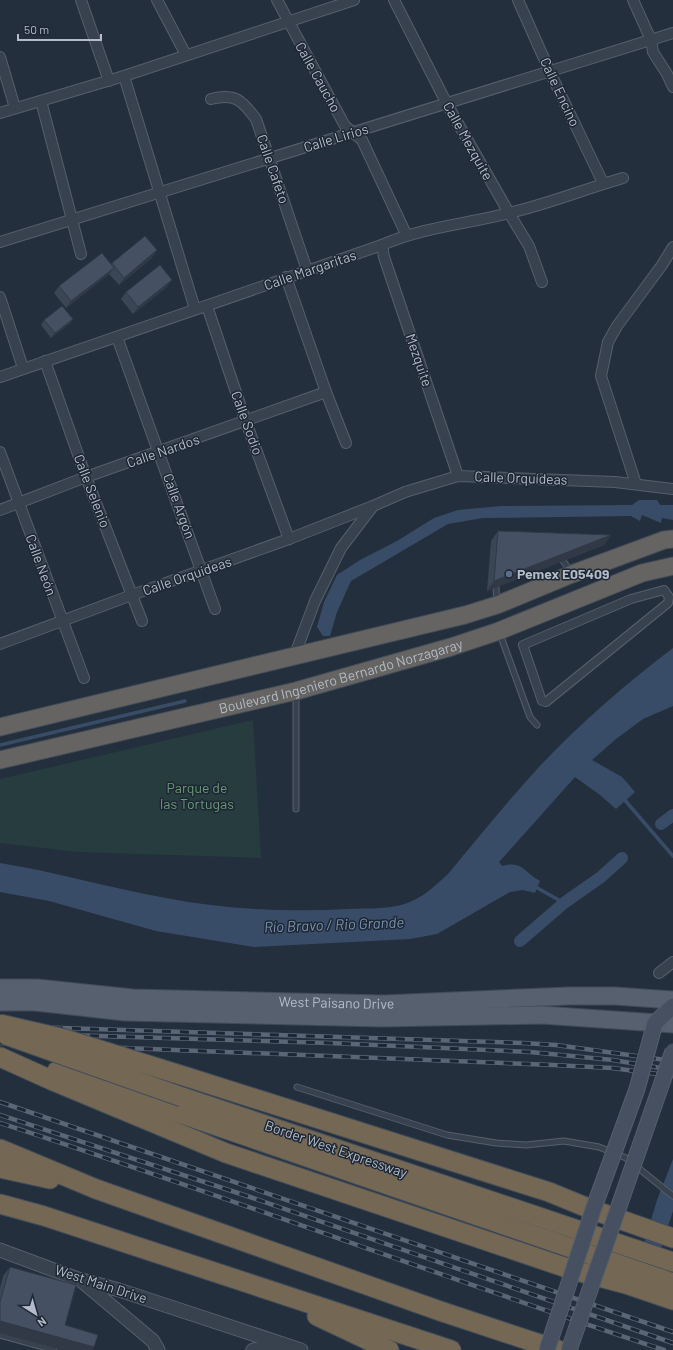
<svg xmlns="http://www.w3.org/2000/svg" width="673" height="1350" viewBox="0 0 673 1350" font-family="Barlow,sans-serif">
<rect width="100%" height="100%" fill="#242f3e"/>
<path fill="#263c3f" d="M253,720L261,858L78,852L0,843V779Z"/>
<g fill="#394c67">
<path d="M639,500H657L660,505H673V520L662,518L661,523L642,515L640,521L631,516L483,518L448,524L351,581L337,612L330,636H323L317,627L324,602L337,575L360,560L397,541L434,518L458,510L501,506L632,505Z"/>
<path d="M673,648V706L643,719L616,739L592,760L622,777L635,792L616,809L600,795L575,777L499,862L502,866C522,860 524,872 540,881L535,893L523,890L510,892L437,934L410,939L254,947L156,931L49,901L0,892V863C56,872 110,888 166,898C226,910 289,912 349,909C369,908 393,910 412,901C426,895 437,884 448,874C478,838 507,802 539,767C579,724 626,684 673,648Z"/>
<path d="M673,1159V1211L650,1283L634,1277L657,1200Z"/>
</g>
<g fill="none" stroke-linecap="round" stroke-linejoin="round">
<g stroke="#394c67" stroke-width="3.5">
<path d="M0,745L185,701"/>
<path d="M623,798L673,856"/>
<path d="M534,886L564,903"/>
</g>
<g stroke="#394c67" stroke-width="12">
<path d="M661,824L673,815"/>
<path d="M520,941L564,903L601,877L622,858"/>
</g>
<defs>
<g id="service">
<path d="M563,561L571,572"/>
<path d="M496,588L497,602"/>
<path d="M500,634L530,717L537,725"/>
<path d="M296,809V694"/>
<path d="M297,1087L447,1135L496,1143L526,1145L564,1141L599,1147L626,1158L673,1196"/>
<path d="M0,1335L54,1350"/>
</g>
<path id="pedestrian" d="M664,590L669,597L668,603L546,702L542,701L523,645L631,599Z"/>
<g id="minor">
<path d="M81,0L109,81"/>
<path d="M157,0L186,55"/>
<path d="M277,0L345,126L362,140L406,234"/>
<path d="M394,0L447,104L509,213L529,246L542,282"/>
<path d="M518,0L550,72L603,183"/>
<path d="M633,0L651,40L653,52L667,74L673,87"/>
<path d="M0,57L15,108"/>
<path d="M124,76L195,309"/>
<path d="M211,99C235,93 242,100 256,119L307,270"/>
<path d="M41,101L81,254"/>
<path d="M0,113L124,76L354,0"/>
<path d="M0,242L673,33"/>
<path d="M382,245L384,257L458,476"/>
<path d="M286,277L326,392L346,443"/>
<path d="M0,297L23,368"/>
<path d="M207,306L246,422L289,539"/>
<path d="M117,337L215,609"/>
<path d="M45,361L86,477L142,621"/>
<path d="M0,377L382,245C423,227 467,224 509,213C548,204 585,189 623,178"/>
<path d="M0,452L84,678"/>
<path d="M636,484L601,376L608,342L617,326L662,265L673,247"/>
<path d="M0,510L86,477L326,392"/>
<path d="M0,644L132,595L289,539L373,506"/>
<path d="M294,657L315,601L341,548L373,506L405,492L458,476L615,482L673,489"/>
<path d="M659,973L673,962"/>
</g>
<g id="tertiary">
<path d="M0,1250L78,1279L119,1290L301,1350"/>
<path d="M83,1282L153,1341L158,1350"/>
<path d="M253,1350L281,1344"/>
</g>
<g id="primary">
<path id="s1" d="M0,988H37L133,998L384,1004L568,996H615L673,1000"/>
<path d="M0,1002H35L125,1012L382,1018L542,1015L673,1024"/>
</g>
<g id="trunk">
<path d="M0,727L465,615L497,605L572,574L664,540L673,539"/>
<path id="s2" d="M0,760L296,691L451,647L499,631L642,573L673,566"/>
</g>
<g id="motorway">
<path d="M0,1057L51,1080L226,1153L573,1270L626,1284L673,1300"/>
<path d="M57,1071L673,1283"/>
<path d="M187,1077L549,1192L593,1210L673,1238"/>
<path d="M182,1097L673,1262"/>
<path d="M0,1149L96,1189L440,1311L558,1350"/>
<path d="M0,1168L50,1179"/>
<path d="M0,1204L44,1216L451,1350"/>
<path d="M317,1316L389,1350"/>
</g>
</defs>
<use href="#service" stroke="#565f6c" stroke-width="7"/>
<use href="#pedestrian" stroke="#565f6c" stroke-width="10"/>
<use href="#minor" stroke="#565f6c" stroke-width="12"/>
<use href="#tertiary" stroke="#565f6c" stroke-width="15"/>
<use href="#primary" stroke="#414a57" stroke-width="19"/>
<use href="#trunk" stroke="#434c59" stroke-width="19"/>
<use href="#motorway" stroke="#434c59" stroke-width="21"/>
<use href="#service" stroke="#38414e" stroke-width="5"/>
<use href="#pedestrian" stroke="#38414e" stroke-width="8"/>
<use href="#minor" stroke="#38414e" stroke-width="10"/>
<use href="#tertiary" stroke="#38414e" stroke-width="13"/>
<use href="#primary" stroke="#56606e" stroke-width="17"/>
<use href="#trunk" stroke="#656462" stroke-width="17"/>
<use href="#motorway" stroke="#746855" stroke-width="19"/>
<defs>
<g id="rail">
<path d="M0,1026L523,1043L556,1045L673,1061"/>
<path d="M0,1033L330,1043L530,1052L613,1060L673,1070"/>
<path d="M0,1043L553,1065L612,1068L673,1076"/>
<path d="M0,1102L673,1332"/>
<path d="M0,1115L250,1197L673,1343"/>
<path d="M0,1123C222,1195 442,1277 664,1350"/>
</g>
</defs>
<use href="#rail" stroke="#5a6575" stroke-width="4.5"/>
<use href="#rail" stroke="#1d2633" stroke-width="3" stroke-dasharray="9" stroke-linecap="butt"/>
<defs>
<g id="secondary-bridge">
<path d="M547,1350L593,1210L637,1089L655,1023L673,1006"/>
<path d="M569,1350L673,1051"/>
</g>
<g id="motorway-bridge">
<path d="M0,1024L65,1039L187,1077"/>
<path d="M6,1035L182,1097"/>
</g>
</defs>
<use href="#secondary-bridge" stroke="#565f6c" stroke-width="17" stroke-linecap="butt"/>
<use href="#motorway-bridge" stroke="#434c59" stroke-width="21" stroke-linecap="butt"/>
<use href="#secondary-bridge" stroke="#465061" stroke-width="15"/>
<use href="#motorway-bridge" stroke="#746855" stroke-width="19"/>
</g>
<g fill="#3b4654">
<path d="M152,258L119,285L109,274L66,308L54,293L59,286L111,264L112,263Z"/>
<path d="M167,287L133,314L121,299L126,292Z"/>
<path d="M73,319L69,324L51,338L41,325L44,320Z"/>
<path d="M498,531L611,535L604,545L487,591L491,541Z"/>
<path d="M10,1267L65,1325L94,1347L92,1350H62L0,1333V1288L3,1276Z"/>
</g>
<g fill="#303945">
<path d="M157,250L152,258L119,285L124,278Z"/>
<path d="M114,268L108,275L66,308L71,301Z"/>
<path d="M172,280L167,287L133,314L138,307Z"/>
<path d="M73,319L69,324L51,338L55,333Z"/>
<path d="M611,535L604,545L487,591L494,581Z"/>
<path d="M0,1321L94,1347L92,1350H62L0,1333Z"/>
</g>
<g fill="#455162" stroke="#303945">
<path d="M145,236L157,250L124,278L112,263Z"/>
<path d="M102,253L114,268L71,301L59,286Z"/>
<path d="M160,265L172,280L138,307L126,292Z"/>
<path d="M62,306L73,319L55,333L44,320Z"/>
<path d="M498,531L611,535L494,581Z"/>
<path d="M10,1267L76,1285L65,1325L98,1335L94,1347L0,1321V1302Z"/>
</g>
<circle fill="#5c6f8a" stroke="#1d2633" stroke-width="1.5" cx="509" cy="574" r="4"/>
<g text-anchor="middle" stroke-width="3" stroke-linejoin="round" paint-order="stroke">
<g font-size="14" fill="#b4bcc9" stroke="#1d2633">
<text transform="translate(318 77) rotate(61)" y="5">Calle Caucho</text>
<text transform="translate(560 92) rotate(65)" y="5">Calle Encino</text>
<text transform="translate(336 138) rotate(-17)" y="5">Calle Lirios</text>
<text transform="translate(468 141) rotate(61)" y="5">Calle Mezquite</text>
<text transform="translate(273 169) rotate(71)" y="5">Calle Cafeto</text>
<text transform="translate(310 270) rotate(-19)" y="5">Calle Margaritas</text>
<text transform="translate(419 360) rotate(71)" y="5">Mezquite</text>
<text transform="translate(247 423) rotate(70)" y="5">Calle Sodio</text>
<text transform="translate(163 451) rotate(-19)" y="5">Calle Nardos</text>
<text transform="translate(521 478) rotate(2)" y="5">Calle Orquídeas</text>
<text transform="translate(92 491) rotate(69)" y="5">Calle Selenio</text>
<text transform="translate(179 506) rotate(70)" y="5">Calle Argón</text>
<text transform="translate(41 565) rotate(70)" y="5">Calle Neón</text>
<text transform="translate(187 576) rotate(-19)" y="5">Calle Orquídeas</text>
<text dy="5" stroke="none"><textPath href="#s2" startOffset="351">Boulevard Ingeniero Bernardo Norzagaray</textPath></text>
<text dy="5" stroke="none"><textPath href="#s1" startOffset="337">West Paisano Drive</textPath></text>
<text transform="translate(336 1149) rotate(19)" y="5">Border West Expressway</text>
<text transform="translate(101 1284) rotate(18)" y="5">West Main Drive</text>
</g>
<g font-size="14" font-weight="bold" fill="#b4bcc9" stroke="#1d2633" text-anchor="start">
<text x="517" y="579">Pemex E05409</text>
</g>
<g font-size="14" fill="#6b9a76" stroke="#1d2633">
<text x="197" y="793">Parque de<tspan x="197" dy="16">las Tortugas</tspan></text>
</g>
<g font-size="15" font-style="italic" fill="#7c92b1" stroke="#1d2633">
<text transform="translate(334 925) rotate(-2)" y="5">Río Bravo / Rio Grande</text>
</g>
</g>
<g transform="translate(36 1314) rotate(143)" stroke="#1d2633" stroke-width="3" paint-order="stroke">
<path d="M0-3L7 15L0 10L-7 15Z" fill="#b4bcc9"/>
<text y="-6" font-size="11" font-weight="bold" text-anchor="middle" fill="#b4bcc9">N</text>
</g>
<path d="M18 34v6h83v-6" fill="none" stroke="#b4bcc9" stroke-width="2"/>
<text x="24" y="34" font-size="12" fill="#b4bcc9" stroke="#1d2633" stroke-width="3" paint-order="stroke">50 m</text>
</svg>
